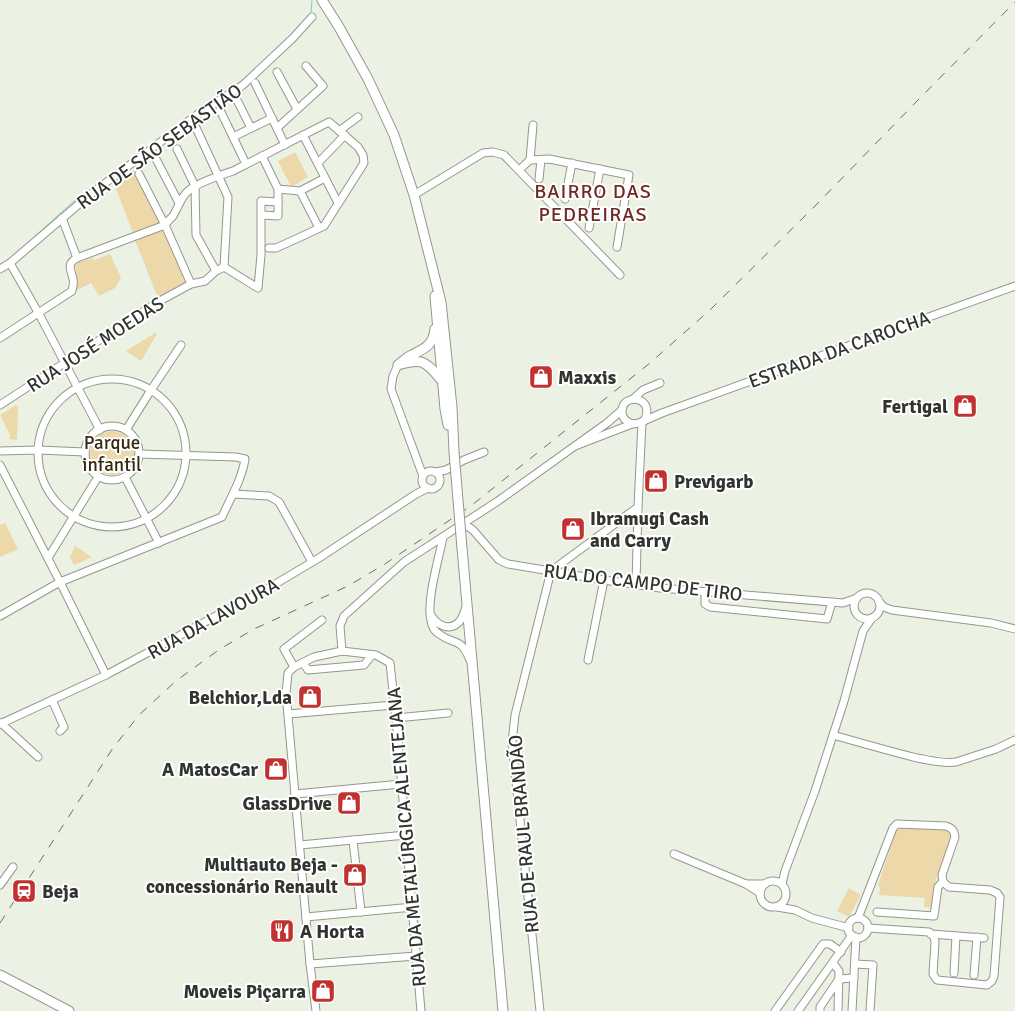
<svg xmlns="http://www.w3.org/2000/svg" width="1015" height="1011" viewBox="0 0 1015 1011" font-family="Signika,sans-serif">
<rect width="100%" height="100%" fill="#ebf1e3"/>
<g fill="#edd8aa">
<path d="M295,152L308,177L291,187L278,161Z"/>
<path d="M134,170L160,223L133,233L113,181Z"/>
<path d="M163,229L187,283L158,298L135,240Z"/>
<path d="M110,254L121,278L115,288L99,296L91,283L77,290L78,282L75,266L77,263L92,258L94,260Z"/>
<path d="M155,333L157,334L141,361L126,351Z"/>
<path d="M16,405L18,407L17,440L9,439L10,435L0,415Z"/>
<circle cx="112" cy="453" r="22"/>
<path d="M5,523L18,549L0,557V525Z"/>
<path d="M75,546L92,557L74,565L70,557Z"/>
<path d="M899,825L905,827L946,830L947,828L950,829L952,837H951L935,883L936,884L933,908L924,907L925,898L879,895L880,888L878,885L892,843L891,841L896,828Z"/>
<path d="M849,888L861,895L849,917L837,911Z"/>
</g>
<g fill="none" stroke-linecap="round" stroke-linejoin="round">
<g stroke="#89cdb0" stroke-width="1">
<path d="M310,15L311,14L312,0"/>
<path d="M225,92L243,80"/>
<path d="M21,249L73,202L115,172"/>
</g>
<defs>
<g id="minor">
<path d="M277,72L297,109"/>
<path d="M255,83L285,145"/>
<path d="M237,100L251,128"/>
<path d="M220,110L246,164"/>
<path d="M192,119L228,197L224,267"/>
<path d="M277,128L323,86L306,66"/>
<path d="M339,131L358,117"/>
<path d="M303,135L338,203"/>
<path d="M233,137L272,118"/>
<path d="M177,149L195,186L196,235L216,271"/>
<path d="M156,159L179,203"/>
<path d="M530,160L533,125"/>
<path d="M318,163L345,135"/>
<path d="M519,170L530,160L549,159L629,175L617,247"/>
<path d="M139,174L165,225L191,284"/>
<path d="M539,179L541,160"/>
<path d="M278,189L300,191L325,178"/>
<path d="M300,191L319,228"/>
<path d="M414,195L483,153L493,152L504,155L620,275"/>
<path d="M565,199L572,163"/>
<path d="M262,215L278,216V202"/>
<path d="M62,218L77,258"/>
<path d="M589,228L600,169"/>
<path d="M10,263L39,314L100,430"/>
<path d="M224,267L258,288L261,255V201L278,202V189L262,156"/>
<path d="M0,269L10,263L92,193L198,114L243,85L293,38L312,17"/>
<path d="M0,338L72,291C73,287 74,282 73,279C71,269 66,264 77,258L165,225C167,222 170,219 173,216C178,208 180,199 187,192C196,183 221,175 233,171L329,122L358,147L363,155L364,163L324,226L296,239L276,248H269"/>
<path d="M398,365L393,376L391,389L423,476"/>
<circle cx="112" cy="453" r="74"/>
<path d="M633,399L643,390L660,383"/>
<path d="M0,405L158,302L191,284L205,281L216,271L224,267"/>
<path d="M632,424C627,422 622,418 622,412C621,392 657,396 644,421"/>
<circle cx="112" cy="453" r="27"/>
<path d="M126,430L151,390L181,345"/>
<path d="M575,446L632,424L639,423L662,413L1015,286"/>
<path d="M0,451L38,450L85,452"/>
<path d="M0,465L60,582L106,675"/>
<circle cx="431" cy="480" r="9"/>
<path d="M436,472L446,470L464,460L484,452"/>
<path d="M125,477L159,543"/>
<path d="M233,494L269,496L279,502L312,562"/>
<path d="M458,527C465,525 468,526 473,530L499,560L508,564L604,580L660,588L843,603L857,598"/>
<path d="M443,537C439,559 426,600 431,621C432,627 434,631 439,634C455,646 460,636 470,660"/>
<path d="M48,558L98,477"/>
<path d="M551,571L638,507"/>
<path d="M636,585L638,507L642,422"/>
<path d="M705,592V604L710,607L827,619L832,602"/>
<circle cx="867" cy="606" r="13"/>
<path d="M879,602L884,607L892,610L991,623L1015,629"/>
<path d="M431,615C437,625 449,632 459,622C463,618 464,612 466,607"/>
<path d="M0,616L60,582L222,517C230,499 242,479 245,459L236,457L139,454"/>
<path d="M342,651L340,626L344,616L404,562L498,501L607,423L622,410"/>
<path d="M588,660L604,580"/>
<path d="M303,663L308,670L364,665L372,655"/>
<path d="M294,667L284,649L322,620"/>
<path d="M52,700L64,727L60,731"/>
<path d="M288,714L394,705"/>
<path d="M396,718L448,713"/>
<path d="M1,723L38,757"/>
<path d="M0,724L106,675L272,586L319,558L416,494L428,488"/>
<path d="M833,735C861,743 889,751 917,758C930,760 942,764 956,762L996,749L1015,740"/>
<path d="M295,794L401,784"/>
<path d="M353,840L361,912"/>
<path d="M300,845L406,835"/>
<path d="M674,854L746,884"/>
<circle cx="773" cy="894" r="13"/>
<path d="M782,884L785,871L815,791L844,701L863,631L872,618"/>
<path d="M0,885L13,867"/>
<path d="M760,893L746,884H765"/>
<path d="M777,907L795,910L812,918L849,928"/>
<path d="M877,912L934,916L938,887L943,881"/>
<path d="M306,917L413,907"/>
<path d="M858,918L893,828L897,824L946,826C952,828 954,830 955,837L942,875L943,882L949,887L990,890L997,893L1000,897L994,976L992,981L987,985L937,980L933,974L935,942L934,937L929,932L868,928"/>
<circle cx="858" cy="928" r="10"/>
<path d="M931,934L984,938"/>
<path d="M833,963L839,971L838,1011"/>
<path d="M310,964L416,956"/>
<path d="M855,964L873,965L870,1011"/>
<path d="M954,973L956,936"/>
<path d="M974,975L977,937"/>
<path d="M316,1011L310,964L286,693L288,673L294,667L314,657L342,651L376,655L390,663L396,718L421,1011"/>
<path d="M540,1011L512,743L515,715L551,571"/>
<path d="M775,1011L823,944H830L841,952"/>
<path d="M798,1011L852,935"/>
<path d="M820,1011V1007L839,979L854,978"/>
<path d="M852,1011L856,937"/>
</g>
<g id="major">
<path d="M322,0L339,27L368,79L394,135L414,195L441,302L452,407L454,452"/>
<path d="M435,296L445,409L448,425"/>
<path d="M401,364C407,363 415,360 421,362C429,364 437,375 442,381"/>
<path d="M398,365C402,362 405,359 408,357C423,349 433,347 435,329"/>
<path d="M462,548L503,1011"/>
<path d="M0,975L69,1011"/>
</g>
</defs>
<use href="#minor" stroke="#93988c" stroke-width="9"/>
<use href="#major" stroke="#93988c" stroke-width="11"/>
<use href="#minor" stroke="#fff" stroke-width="7"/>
<use href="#major" stroke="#fff" stroke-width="9"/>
<path stroke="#6b6f67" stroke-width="1" stroke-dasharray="9 9" stroke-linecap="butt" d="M0,923L113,748L139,715L176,681L202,662L220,649L254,629L348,586L385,564L472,505L650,363L710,310L815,206L920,98L1015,2"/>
<defs>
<path id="major-bridge" d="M454,452L462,548"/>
</defs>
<use href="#major-bridge" stroke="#93988c" stroke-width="11" stroke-linecap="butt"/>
<use href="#major-bridge" stroke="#fff" stroke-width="9"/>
</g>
<defs>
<symbol id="shop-square" viewBox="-11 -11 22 22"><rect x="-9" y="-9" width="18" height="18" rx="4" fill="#c1322f" stroke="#fff"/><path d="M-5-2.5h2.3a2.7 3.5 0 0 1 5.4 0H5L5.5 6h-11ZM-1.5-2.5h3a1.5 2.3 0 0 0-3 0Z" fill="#fff"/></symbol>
<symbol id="station-square" viewBox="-11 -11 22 22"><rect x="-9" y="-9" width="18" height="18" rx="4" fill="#c1322f" stroke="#fff"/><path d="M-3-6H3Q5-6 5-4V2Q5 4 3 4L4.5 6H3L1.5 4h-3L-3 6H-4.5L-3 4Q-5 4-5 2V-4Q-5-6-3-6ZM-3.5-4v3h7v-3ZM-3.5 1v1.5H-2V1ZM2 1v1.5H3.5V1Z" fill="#fff"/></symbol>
<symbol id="restaurant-square" viewBox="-11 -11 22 22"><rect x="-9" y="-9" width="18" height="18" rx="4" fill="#c1322f" stroke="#fff"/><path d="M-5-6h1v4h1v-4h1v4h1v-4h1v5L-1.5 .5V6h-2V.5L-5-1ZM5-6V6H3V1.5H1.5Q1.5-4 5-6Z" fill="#fff"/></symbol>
</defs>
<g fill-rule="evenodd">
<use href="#shop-square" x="527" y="363" width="28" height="28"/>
<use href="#shop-square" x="951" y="392" width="28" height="28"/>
<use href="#shop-square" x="642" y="467" width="28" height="28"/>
<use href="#shop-square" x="559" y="515" width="28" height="28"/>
<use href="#shop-square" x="296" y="683" width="28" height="28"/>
<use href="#shop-square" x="262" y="755" width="28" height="28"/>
<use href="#shop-square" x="335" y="789" width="28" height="28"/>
<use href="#shop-square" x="341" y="861" width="28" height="28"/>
<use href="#station-square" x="10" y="877" width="28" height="28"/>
<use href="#restaurant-square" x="268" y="917" width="28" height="28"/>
<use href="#shop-square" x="309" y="977" width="28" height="28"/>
</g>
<g text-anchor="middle" stroke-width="4" stroke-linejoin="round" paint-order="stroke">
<g font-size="19" fill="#32352f" stroke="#fff">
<text transform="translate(159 146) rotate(-36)" y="7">RUA DE SÃO SEBASTIÃO</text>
<text transform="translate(95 344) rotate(-33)" y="7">RUA JOSÉ MOEDAS</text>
<text transform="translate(839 349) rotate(-20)" y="7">ESTRADA DA CAROCHA</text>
<text transform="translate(643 582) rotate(7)" y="7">RUA DO CAMPO DE TIRO</text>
<text transform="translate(213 618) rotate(-29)" y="7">RUA DA LAVOURA</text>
<text transform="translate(523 834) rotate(-95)" y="7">RUA DE RAUL BRANDÃO</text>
<text transform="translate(406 837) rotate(-95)" y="7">RUA DA METALÚRGICA ALENTEJANA</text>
</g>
<g font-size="19" font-weight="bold" fill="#32352f" stroke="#fff" text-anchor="end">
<text x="558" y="384" text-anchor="start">Maxxis</text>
<text x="948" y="413">Fertigal</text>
<text x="674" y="488" text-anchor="start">Previgarb</text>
<text x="590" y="525" text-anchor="start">Ibramugi Cash<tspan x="590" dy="22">and Carry</tspan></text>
<text x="292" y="704">Belchior,Lda</text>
<text x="258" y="776">A MatosCar</text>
<text x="332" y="810">GlassDrive</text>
<text x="338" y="871">Multiauto Beja -<tspan x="338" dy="22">concessionário Renault</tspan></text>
<text x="42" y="898" text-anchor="start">Beja</text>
<text x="300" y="938" text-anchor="start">A Horta</text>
<text x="306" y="998">Moveis Piçarra</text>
</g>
<g font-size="19" fill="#35290f" stroke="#fff">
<text x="112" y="449">Parque<tspan x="112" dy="22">infantil</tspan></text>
</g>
<g font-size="20" letter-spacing="1" fill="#702b26" stroke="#fff">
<text x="593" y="198">BAIRRO DAS<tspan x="593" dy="23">PEDREIRAS</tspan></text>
</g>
</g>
</svg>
